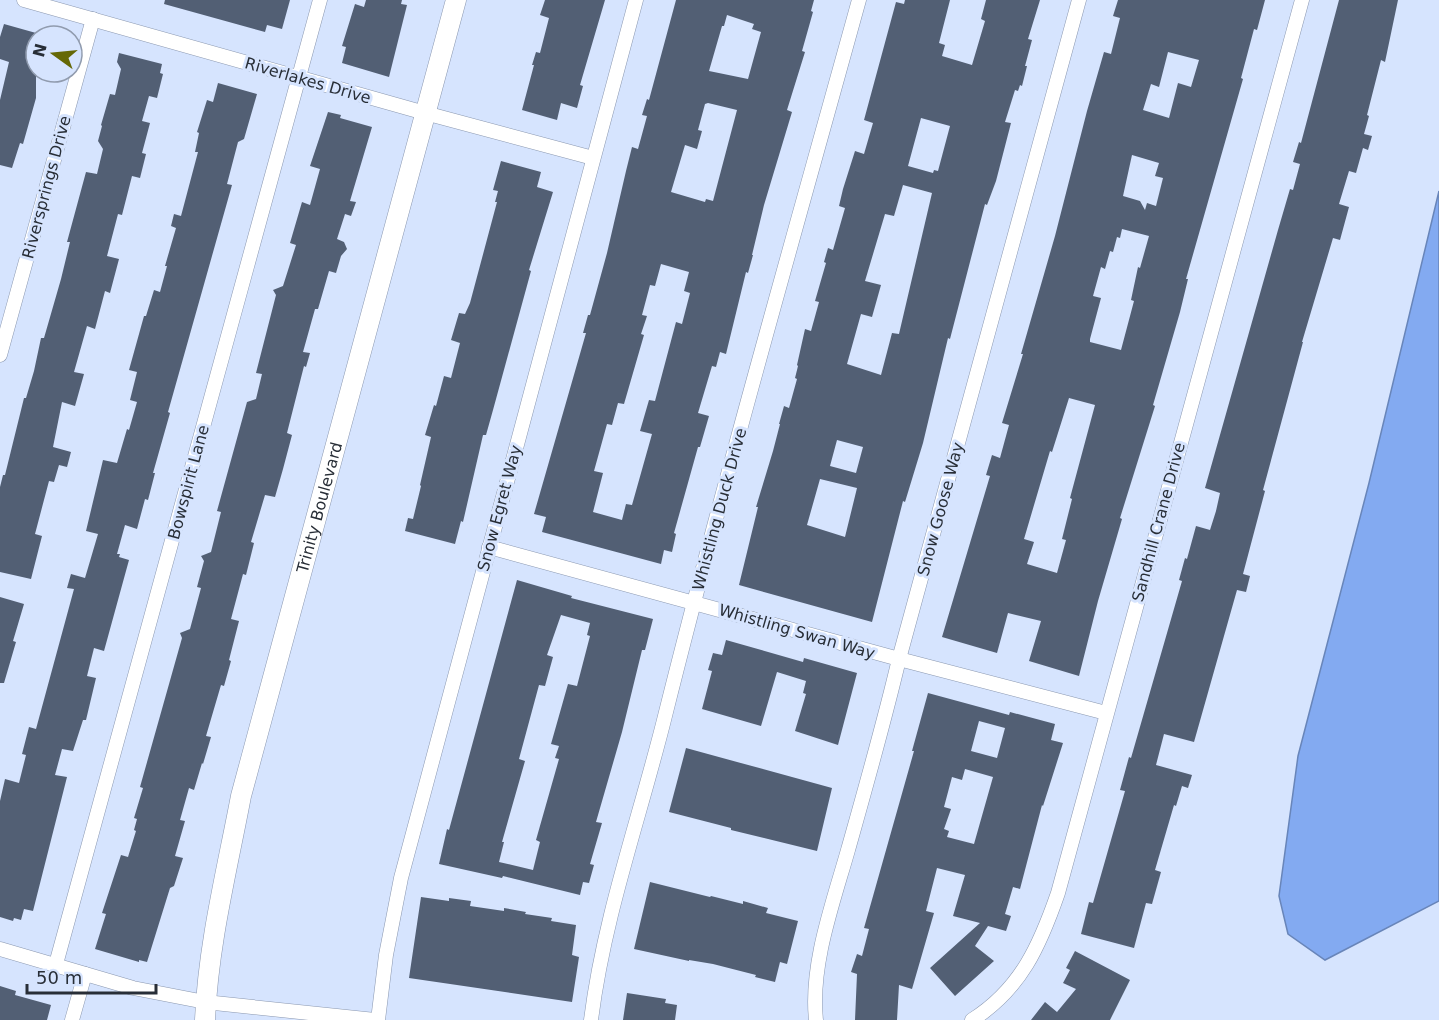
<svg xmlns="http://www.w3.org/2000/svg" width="1439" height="1020" viewBox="0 0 1439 1020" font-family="'DejaVu Sans',sans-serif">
<rect width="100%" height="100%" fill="#d6e4fe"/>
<path fill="#83aaf1" stroke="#6885b9" stroke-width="1.5" d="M1439,191V901L1325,960L1288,934L1279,896L1298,756L1369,483Z"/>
<g fill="#525f74" fill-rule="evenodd">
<path d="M165,0H290L282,29L267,25L265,32L164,4Z"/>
<path d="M366,0H402L401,4L407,5L389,77L342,63L346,47L342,46L355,4L364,7Z"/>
<path d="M545,0H605L580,85L583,86L577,108L561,103L557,120L522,110L534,65H532L536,52L540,53L549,18L540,15Z"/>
<path d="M676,0H814L811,11L813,12L802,51L805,52L787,110L792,112L764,205L752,255H753L748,273L746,272L726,354L720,352L716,367L712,366L698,413L709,416L700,447H698L674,533L676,534L672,552L664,550L661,564L542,532L546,517L534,514L586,333H583L588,315H590L607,253L626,171L632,147L638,149L647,116L642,115L647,99L649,100ZM727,15L754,24L752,29L761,32L748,79L709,71L722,26H724ZM708,103L737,110L713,201L706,199L705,202L671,192L685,145L697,149L702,131L698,130L705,104ZM661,264L689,272L684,291L690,293L682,324L676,322L655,401L649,400L640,431L652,434L632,505L626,504L622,520L593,512L603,473L594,471L607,424L612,425L618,403L624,404L644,335L641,334L647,316L642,315L650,285L655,286Z"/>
<path d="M905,0H950L939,43L945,45L942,56L972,65L985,21L981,19L986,0H1040L1028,39L1032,40L1025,66H1027L1022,86L1020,85L1018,91L1015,90L1005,122L1011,123L996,181L987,205L985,204L950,339L948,338L923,443L905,502L903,501L872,622L739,585L758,507H756L773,451L780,424H779L784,406L789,408L797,379L795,378L798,366L797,365L805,329L811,331L819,302L815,301L826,263L824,262L828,248L833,250L845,208L839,206L843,189L855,151L864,154L873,123L864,120L896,2L904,4ZM921,118L950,126L938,171L934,170L933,173L908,166ZM903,185L932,193L899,334L892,333L881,375L847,364L861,314L872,317L881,285L865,281L885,214L894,216ZM837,440L863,447L856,473L830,466ZM820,479L857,488L845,537L807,525Z"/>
<path d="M1118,0H1265L1257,30L1254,29L1241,78L1243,79L1186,279H1188L1180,312L1153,405L1155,406L1120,518L1122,519L1098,601L1079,676L1029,661L1041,621L1008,613L997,653L942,637L990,476L986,475L992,455L1000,458L1009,425L1002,423L1023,354H1021L1055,236L1087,111L1104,52L1111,54L1120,18L1113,16ZM1168,52L1199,60L1191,87L1178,83L1169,118L1143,110L1151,84L1159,87ZM1132,155L1159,163L1155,176L1163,178L1156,206L1147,203L1145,210L1140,201L1123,196ZM1122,229L1149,236L1140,268L1138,267L1131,300L1134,301L1121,350L1090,342V339L1101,298L1093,296L1101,267L1105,269L1110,251L1113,252L1117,237L1120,238ZM1069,398L1095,405L1070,498L1072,499L1062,539L1066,540L1057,573L1027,564L1034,542L1024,539L1050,451L1052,452Z"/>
<path d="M1339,0H1398L1385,62L1381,60L1367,115L1369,116L1364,134L1372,136L1368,150L1363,148L1356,173L1349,171L1339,204L1349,207L1340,240L1333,238L1302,342H1303L1263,490L1265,491L1243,574L1250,576L1246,592L1237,590L1194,742L1164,734L1156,765L1192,775L1188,788L1182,786L1176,806L1174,805L1155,870L1161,872L1152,904L1146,903L1134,948L1081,934L1089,902L1093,903L1125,791L1120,790L1129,757L1131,758L1182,581L1179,580L1185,558L1187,559L1196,526L1210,530L1216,511L1220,493L1205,488L1278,230L1290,189L1293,190L1300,164L1293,162L1299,142L1301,143Z"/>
<path d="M4,24L36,33V98L23,144L20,143L12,168L0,165V100L9,62L0,59V37Z"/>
<path d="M119,53L162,64L160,73L163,74L157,98L149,96L142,121L150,123L142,153L146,154L140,178L132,176L122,215L118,214L107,256L119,259L110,293L105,291L95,329L87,326L74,372L84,374L75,406L62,402L53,447L71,452L67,467L59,465L54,482L49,481L35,534L42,536L31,579L0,572V487L3,475H5L24,398H26L34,371L41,338H44L61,279L70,242H67L86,172L97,174L103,149L98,141L102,126L101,125L110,94L115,95L121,69L117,62Z"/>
<path d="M218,83L257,94L244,139L238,142L227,184L232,185L168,412L170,413L153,473H155L148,500L145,499L137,529L125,525L117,554H120L119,557L129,560L104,651L94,648L87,676L96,678L86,720H83L73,751L62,749L55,775L67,777L33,911L24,909L21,920L14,918L13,921L0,917V801L5,779L19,783L26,755L22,754L29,727L36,729L74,589L67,588L71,574L85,578L98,534L86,531L103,460L117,463L127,429L129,430L137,402L130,400L137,372L129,370L144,316H146L154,290L160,292L167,266H165L176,228L171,226L174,214L181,216L198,152H195L199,133L197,132L207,100L213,102Z"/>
<path d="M328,112L341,115L340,118L372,127L350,201L356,202L351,216L345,214L337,239L344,242L347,249L341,256L336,273L329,271L318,309H315L303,352L310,353L306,367L304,366L287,433L292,435L283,469L275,497L265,495L251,542L254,543L246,575L243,574L231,619L239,621L229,660L231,661L224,686L221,685L206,736L211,737L203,764L202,763L194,790L189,788L180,820L185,821L175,856L183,858L174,886L170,888L147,962L139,960V962L95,949L106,914L102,913L121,855L128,857L136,831L134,830L137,819L134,818L143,788L140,787L182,638L180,633L190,629L201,588L197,587L204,561L201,556L211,552L221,512L217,511L247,402L256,399L262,374L256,373L276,295L273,290L283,286L296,245L290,243L302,202L310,205L320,169L310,166Z"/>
<path d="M501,161L541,172L537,187L553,192L529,270L531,271L493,410L486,435H483L463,522L461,521L455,544L405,531L408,518L413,519L421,486L420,485L431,437L425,435L434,405L436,406L444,376L451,378L460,343L451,340L459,313L465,314L470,303L497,202H495L498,191L493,190Z"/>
<path d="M517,580L572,596L571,598L653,619L645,650H642L622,732L596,822L602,823L590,864L594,865L589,883L583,882L580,895L503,876L502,878L439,864L447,829L449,830ZM561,615L590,623L587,635L590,636L577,686L568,684L551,744L559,746L555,758L559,759L536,840L540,842L533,870L499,862L504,842H502L525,761L519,759L539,685L545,686L553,657L547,655Z"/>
<path d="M0,597L24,604L13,641L16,642L4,683H0Z"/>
<path d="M726,640L803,662L804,658L857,673L838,745L795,731L806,694L803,693L806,681L777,672L761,726L702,709L712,671L708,670L713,653L722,655Z"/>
<path d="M928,693L1009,715L1010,712L1055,724L1051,740L1063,743L1043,806L1042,805L1020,889L1013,887L1005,914L1011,916L1006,931L988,926L975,946L994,961L955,996L930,968L980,923L953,916L965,875L937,868L926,911L934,913L912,989L899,985L897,1020H855L857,974L851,972L857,954L862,956L869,929L864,928L914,751H912ZM979,721L1005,728L997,758L971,751ZM965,769L993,777L974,844L947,837L949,831L944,829L951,809L944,807L952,777L962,780Z"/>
<path d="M686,748L832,788L817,851L731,830V828L669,812Z"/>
<path d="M650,882L710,897L711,896L743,904V901L768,908L766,913L798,921L787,964L780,962L775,982L755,977L756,975L713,964L689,960V961L634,949Z"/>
<path d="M421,897L449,901V898L471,901L470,906L504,911V908L526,912L525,914L552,918L551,921L576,925L572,955L579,957L572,1002L409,978Z"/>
<path d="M1075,951L1130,980L1110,1020H1031L1045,1002L1057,1012L1076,989L1063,983L1070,970L1066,968Z"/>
<path d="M0,986L16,991L15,995L51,1005L47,1020H0Z"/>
<path d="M627,993L666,999L665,1003L677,1005L675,1020H623Z"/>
</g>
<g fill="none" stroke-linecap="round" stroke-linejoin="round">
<defs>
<g id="minor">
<path d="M24,0L425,113L593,158"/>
<path d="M0,355L93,19"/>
<path d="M489,547L899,659L1106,713"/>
<path d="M0,949L133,988L205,1002L375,1020"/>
<path d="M56,964L320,0"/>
<path d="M72,1020L85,974"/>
<path d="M378,1020L386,955L401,878L636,0"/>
<path d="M591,1020C604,916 640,817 665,716C725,476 793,239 859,0"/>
<path d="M816,1020C810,965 833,903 848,850C866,786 884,723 899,659L1079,0"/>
<path d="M972,1020C1021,989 1040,945 1058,893L1302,0"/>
</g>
<g id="secondary">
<path id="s1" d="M205,1020C208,945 227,870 241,796L456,0"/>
</g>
</defs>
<use href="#minor" stroke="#8b98b0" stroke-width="15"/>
<use href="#secondary" stroke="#8b98b0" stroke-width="21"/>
<use href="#minor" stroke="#fff" stroke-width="14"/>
<use href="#secondary" stroke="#fff" stroke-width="20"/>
</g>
<g text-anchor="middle" stroke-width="6" stroke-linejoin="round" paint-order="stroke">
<g font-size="16" fill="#282e37" stroke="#d6e4fe">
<text transform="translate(308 80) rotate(16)" y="6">Riverlakes Drive</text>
<text transform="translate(46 187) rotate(-75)" y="6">Riversprings Drive</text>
<text transform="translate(188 482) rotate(-75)" y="6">Bowspirit Lane</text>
<text dy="6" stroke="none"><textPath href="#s1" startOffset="526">Trinity Boulevard</textPath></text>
<text transform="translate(499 508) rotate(-75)" y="6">Snow Egret Way</text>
<text transform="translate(719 509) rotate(-75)" y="6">Whistling Duck Drive</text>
<text transform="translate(940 509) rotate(-75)" y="6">Snow Goose Way</text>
<text transform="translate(1158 522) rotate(-75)" y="6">Sandhill Crane Drive</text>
<text transform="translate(797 631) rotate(16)" y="6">Whistling Swan Way</text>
</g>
</g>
<g transform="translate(54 54) rotate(285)"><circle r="28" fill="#d6e4fe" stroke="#909bae" stroke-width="1.5"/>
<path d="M0-4.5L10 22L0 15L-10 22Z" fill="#656806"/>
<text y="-9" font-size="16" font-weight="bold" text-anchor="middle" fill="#282e37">N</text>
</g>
<path d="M27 984v9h129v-9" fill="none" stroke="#282e37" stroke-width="3"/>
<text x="36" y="984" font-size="18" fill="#282e37" stroke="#d6e4fe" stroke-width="4.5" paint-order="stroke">50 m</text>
</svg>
